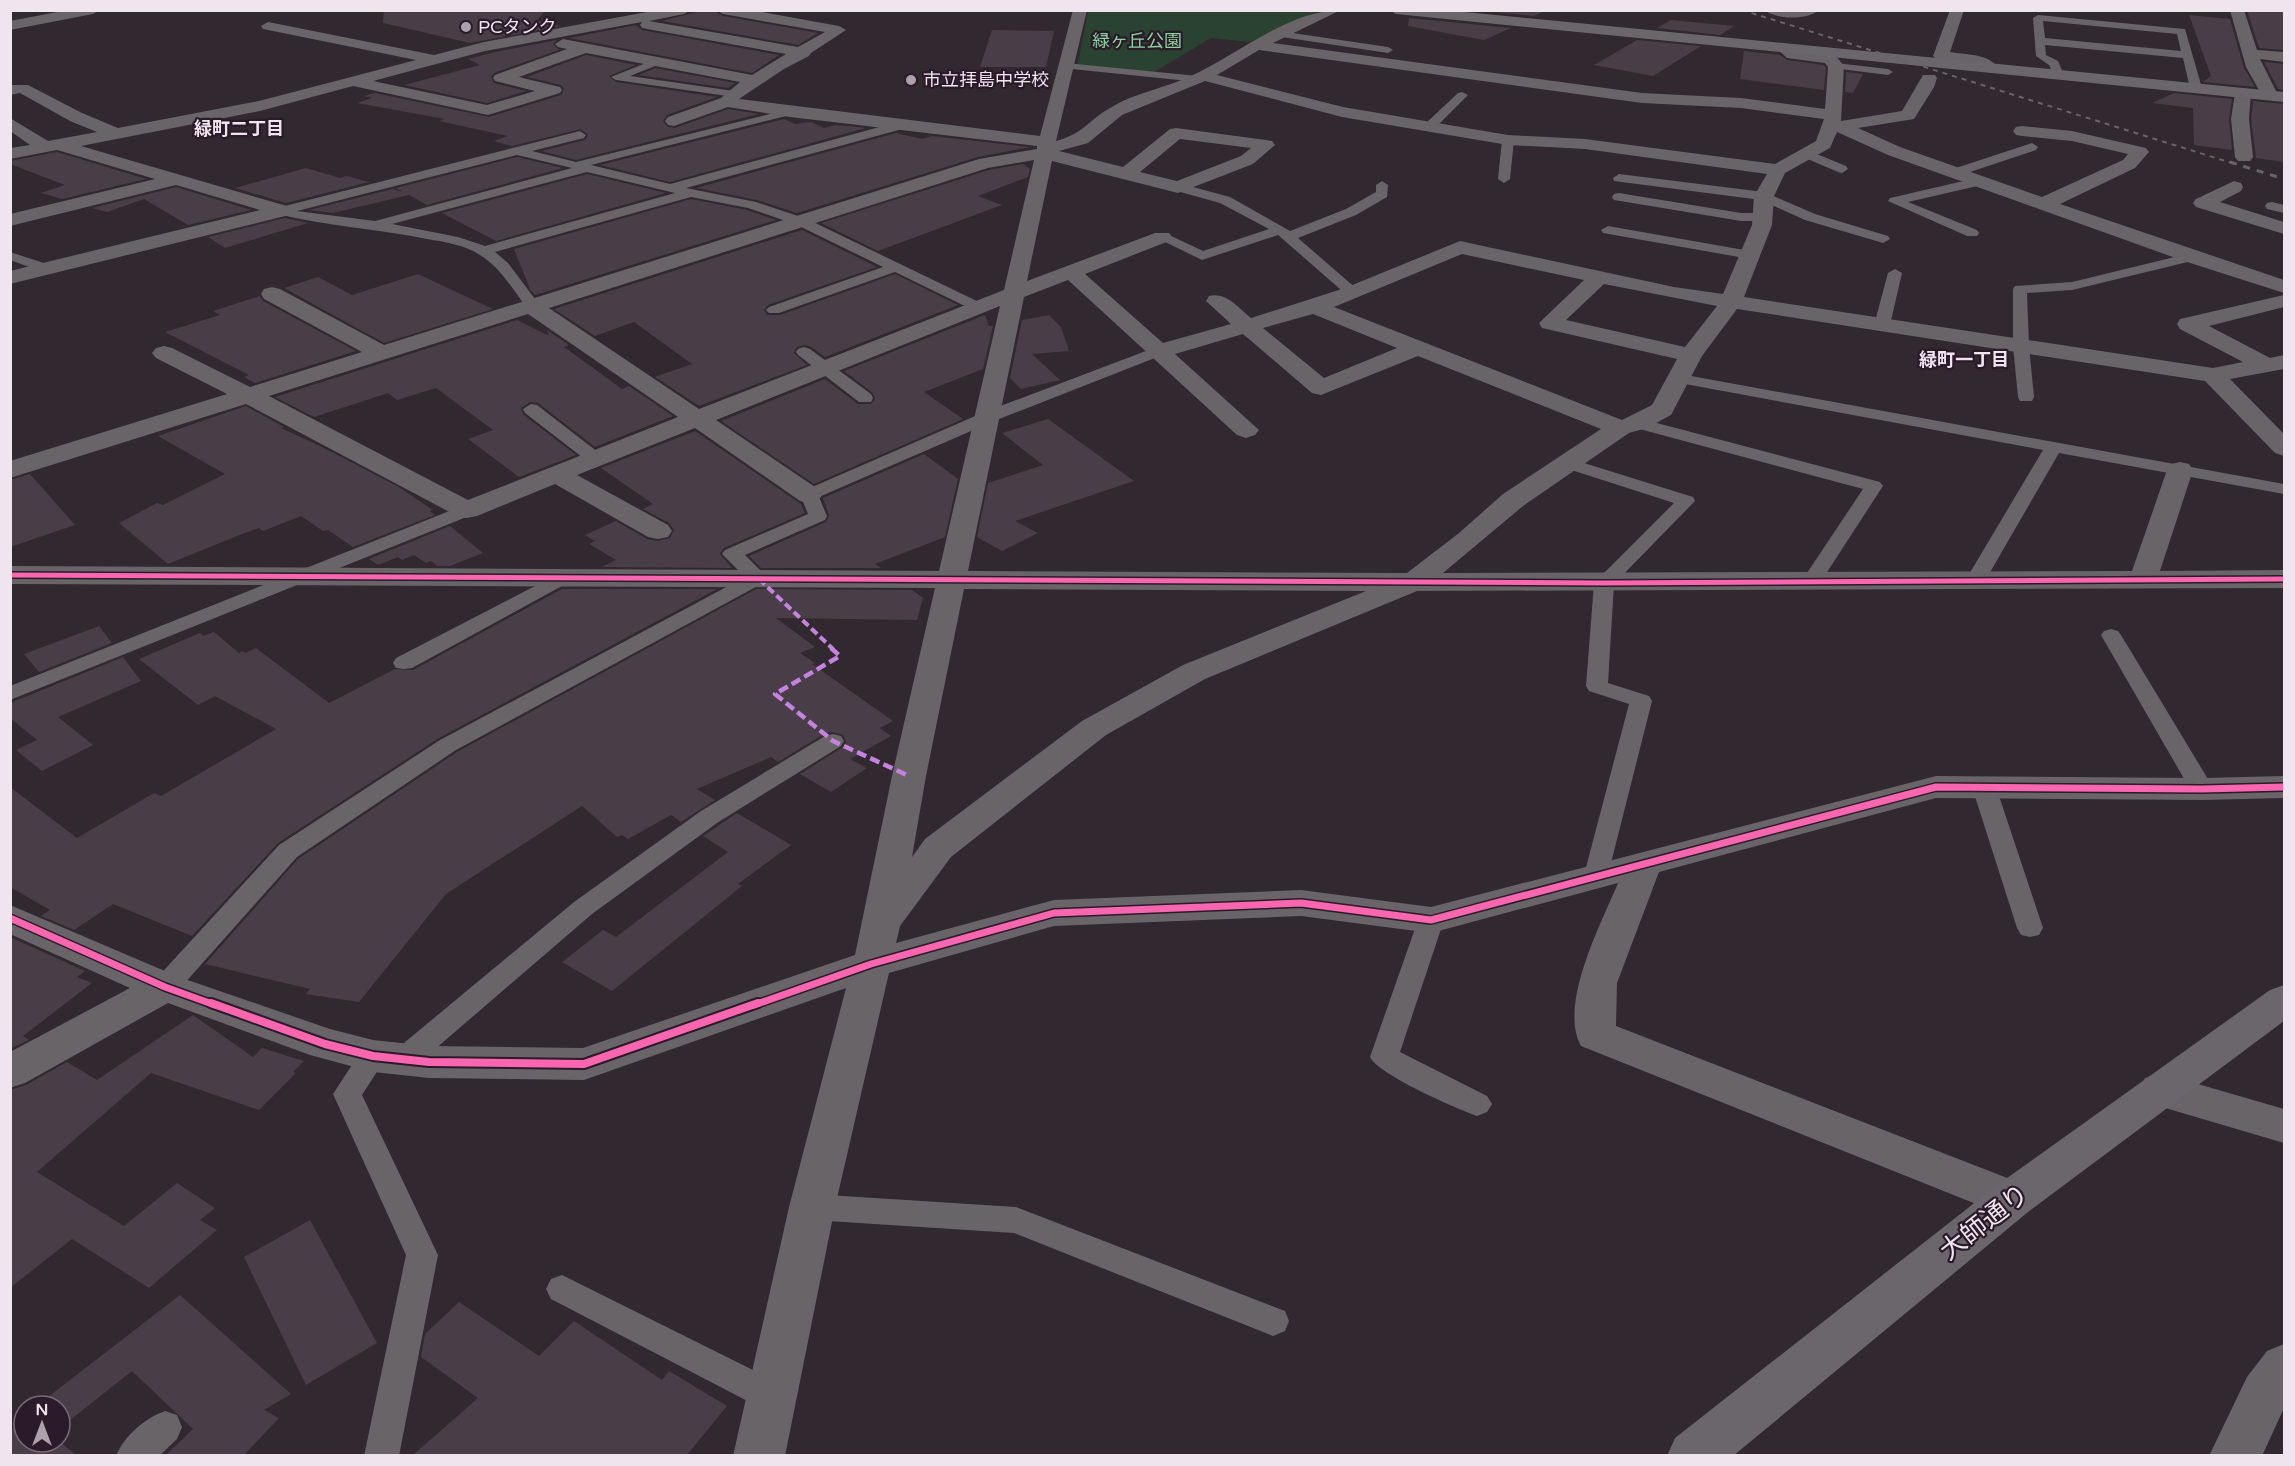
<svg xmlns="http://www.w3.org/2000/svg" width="2295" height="1466" viewBox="0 0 2295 1466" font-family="'Varela Round','Noto Sans JP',sans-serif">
<rect width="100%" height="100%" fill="#312830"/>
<path fill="#294232" d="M1088,11H1320L1250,42L1211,38L1151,74L1077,67Z"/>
<g fill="#493e48">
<path d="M384,10H546L536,21L561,26L470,43L383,23Z"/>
<path d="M704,10L714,11L723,16L818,33L798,45L662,21Z"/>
<path d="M1473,10H1546L1534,16Z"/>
<path d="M2247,10L2284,12V50L2259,48Z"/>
<path d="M2189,15L2230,19L2244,68L2255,87L2203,82L2211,76Z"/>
<path d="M1409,18L1511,28L1484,40L1408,26Z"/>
<path d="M1671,20L1734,26L1720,35L1657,28Z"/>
<path d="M636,25L642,30L779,55L752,73L569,38Z"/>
<path d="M992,30L1054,31L1046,67H980Z"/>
<path d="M557,40L553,44L559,50L494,73L491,77L494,83L526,91L487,103L404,85L480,65L468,59L500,51Z"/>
<path d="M1637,40L1701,46L1653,76L1594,65Z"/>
<path d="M1744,51L1780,55L1787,60L1824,65L1826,68L1824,90L1740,79Z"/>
<path d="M586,55L636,65L609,76L616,82L717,97L667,115L663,121L668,127L675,128L728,109L759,114L576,160L541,151L585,140L588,135L581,129L512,146L494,141L508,136L439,121L445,119L357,103L372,98L364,96L375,93L489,117L561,95L564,89L561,85L527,77Z"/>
<path d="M2264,62L2284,64V90L2278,89Z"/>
<path d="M655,68L735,83L728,88L639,75Z"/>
<path d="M1846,72L1863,74L1853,93L1845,92Z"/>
<path d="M2174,93L2232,99L2229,119L2232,150L2194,145L2193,108L2152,103Z"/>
<path d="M2253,101L2284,104V162L2256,158L2251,119Z"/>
<path d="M784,119L795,124L811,122L824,128L836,125L866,128L670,182L600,165Z"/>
<path d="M896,133L922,139L932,136L1030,147L978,157L797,213L757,200L696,188Z"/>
<path d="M57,152L146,179L62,199L41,193L65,185L10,164V161Z"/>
<path d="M517,157L563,168L427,205L409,195L333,213L309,210L393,189L403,192L396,188Z"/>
<path d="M1023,164L1030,169L1028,177L978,196L1002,205L878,251L821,223L989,170Z"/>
<path d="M306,168L340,178L346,176L369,182L286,203L235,188Z"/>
<path d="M587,174L666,193L496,241L442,213Z"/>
<path d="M176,187L251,210L188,225L144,199L107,212L92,208Z"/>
<path d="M691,199L747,210L776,220L535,295L530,289L514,249Z"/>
<path d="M285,218L308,223L225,248L208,237Z"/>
<path d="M802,230L877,267L768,305L764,310L767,315H780L895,274L958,305L825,357L811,347L805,345L797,347L794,353L807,365L699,406L655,377L692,364L634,322L595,336L554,309Z"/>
<path d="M418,274L493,309L384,343L284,288L318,277L352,295Z"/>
<path d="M260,296L263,301L356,351L255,383L244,377L249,375L165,332L220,315L213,311Z"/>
<path d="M985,315L989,326H993L983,369L924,392L963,419L814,484L721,421L825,379L858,404H871L875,399L873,393L844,371Z"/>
<path d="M1049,315L1061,327L1069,351L1032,354L1060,380L1021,389L1010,378L1022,320Z"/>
<path d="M517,320L549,336L547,330L569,345L564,347L622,389L629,386L673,416L595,447L538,403L530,402L521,408L524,415L576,455L519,477L468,439L493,430L436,388L397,400L388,393L314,417L275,397Z"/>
<path d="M246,406L284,427L281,428L318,445L397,486L433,510L430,511L435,515L353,547L328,530L323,531L301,516L263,531L259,528L242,534L168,564L119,523L157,503L163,505L225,474L158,436Z"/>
<path d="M1048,419L1134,481L1015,521L1038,533L1002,551L977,537L988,483L1043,465L1002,433Z"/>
<path d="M695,431L801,504L805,513L724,548L720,554L732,568L602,567L616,560L589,544L595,541L585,535L616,521L647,539L658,541L670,538L674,530L669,523L643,509L653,504L601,468Z"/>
<path d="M924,454L958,479L945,537L875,564L881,568H761L749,556L826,522L829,515L823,498Z"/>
<path d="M30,474L75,525L10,547V480Z"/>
<path d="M450,526L483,553L450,566H437L431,561L426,563L414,555L402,560L398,557L378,565L369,559Z"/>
<path d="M562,589H717L439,738L278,843L192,936L113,904L74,930L41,916L50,910L10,887V787L77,838L154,793L161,796L276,729L215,696L198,705L139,659L200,633L203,636L214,632L239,653L243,651L245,653L256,648L329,703L395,669L413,670Z"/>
<path d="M756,589L912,590L923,598L917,620L776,618L815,647L800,653L815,663L812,664L893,721L880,728L891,736L850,759L867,768L831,792L800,774L843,747L846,742L843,735L832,732L824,734L778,762L771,757L697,789L715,800L681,822L671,815L628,839L622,835L617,837L582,806L446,894L359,1002L306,994L310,989L205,964L298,859L457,752Z"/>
<path d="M99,626L112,643L39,672L24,654Z"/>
<path d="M123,657L141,681L58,717L93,745L42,771L16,750L37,740L10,718V703Z"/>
<path d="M737,813L791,845L738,884L742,886L612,991L562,962L603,930L616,937L728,852L703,836Z"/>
<path d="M10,937L85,971L77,977L92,983L23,1036L29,1040L10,1049Z"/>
<path d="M193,1015L253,1057L262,1048L304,1061L293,1072L296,1073L259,1110L151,1073L37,1172L124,1226L177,1183L215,1208L200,1220L217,1230L149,1288L72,1239L10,1288V1090L26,1085L67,1062L97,1080Z"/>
<path d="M310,1220L377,1343L306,1385L244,1257Z"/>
<path d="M180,1295L291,1394L264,1410L279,1418L244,1455H166L193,1429L132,1371L60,1428V1406H41L45,1402L44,1400Z"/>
<path d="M459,1302L539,1356L574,1321L662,1380L669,1371L727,1406L687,1455H413L478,1398L421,1357L425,1334Z"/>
<path d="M24,1420V1442H60L76,1455H10V1431Z"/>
</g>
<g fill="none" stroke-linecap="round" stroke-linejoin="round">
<g fill="#686467" fill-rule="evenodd">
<path d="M2038,15L2185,29L2202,88L2196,91L2190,88L2183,58L2045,45L2046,55L2058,61L2064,75L2059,78L2055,77L2049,65L2036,56L2033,18ZM2043,21L2177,34L2181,51L2045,38Z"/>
<path d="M1279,31L1388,47L1393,50L1388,53L1275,36L1274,34Z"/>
<path d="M656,59L660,60V64L630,76L734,91L740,94L734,97L616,80L611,77Z"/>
<path d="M1066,63L1198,76L1204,79L1198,82L1062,68L1061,66Z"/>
<path d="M1836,63L1888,69L1893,72L1888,75L1832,68L1831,66Z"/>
<path d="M1462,92L1468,95L1433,130H1425V124L1458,93Z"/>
<path d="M790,109L796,112L794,114L591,165L670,184L898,122H906V128L686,188L756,202L807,219L983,304L986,307L983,310H973L895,272L779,313H769L766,310L769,307L883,267L797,225L748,208L691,197L495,252L508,263L541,307L533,312L528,310C514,291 501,268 480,255C465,245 445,242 427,239C377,229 326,226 277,214L275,211L277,208L580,131L586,135L584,138L532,151L576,162ZM517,155L572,168L375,221L297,211ZM587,172L675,193L485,246L458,237L392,224Z"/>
<path d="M1508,136L1514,140L1510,179L1504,183L1498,179L1502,140Z"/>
<path d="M2032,143L2038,147L2036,150L1961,175L1957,176L1951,172L1953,169Z"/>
<path d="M1807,150L1846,166L1848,169L1842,173L1838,172L1803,157L1801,154Z"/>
<path d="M1619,174L1764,192L1815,214L1888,236L1890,239L1883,243L1805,220L1761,200L1614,181L1613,178Z"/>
<path d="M1981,177L1986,178L1987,181L1986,184L1908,202L1977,230L1979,233L1977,236H1967L1888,201L1890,198Z"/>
<path d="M1382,181L1388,185L1387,197L1356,215L1298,238L1358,290L1360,293L1358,296H1348L1278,235L1202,260L1155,237L1157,234H1167L1203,251L1269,229L1220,203L1173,190L1172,187L1178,183L1230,197L1290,231L1346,209L1376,192V185Z"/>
<path d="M1619,193L1741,213H1761L1768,217L1761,221H1741L1614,200L1612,197L1614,194Z"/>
<path d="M2272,202L2284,205V213L2267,209L2265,206L2267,203Z"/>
<path d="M1608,226L1750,251L1757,255L1750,259L1603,233L1601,230Z"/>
<path d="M10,252L53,266L55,269L48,273L43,272L10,260Z"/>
<path d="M2191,253L2196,254L2198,257L2196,260L2072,290L2027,293L2029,346L2034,397L2032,401H2020L2018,397L2013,346V289L2015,286L2072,282Z"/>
<path d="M1895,269L1902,273L1890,325L1887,328H1877L1874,325L1888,273Z"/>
<path d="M1159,346L1167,351L1165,354L994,421L819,497L827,516L825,520L745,555L768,578L765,582L456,750L297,857L175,994L165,997L155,994L152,987L155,980L279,845L440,740L745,577L722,554L725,550L808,514L800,495L803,491L982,413Z"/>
<path d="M804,347L810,349L871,394L873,398L871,402H859L798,355L796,352L798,349Z"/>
<path d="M1680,374L2284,484V494L2059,453L1985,581L1982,585H1968L1965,581L2043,450L1674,382L1672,379L1674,376Z"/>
<path d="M531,404L537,405L603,456L606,460L603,464H591L525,413L523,409Z"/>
<path d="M1638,418L1880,482L1883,486L1818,586H1804L1801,582L1863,489L1632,427L1629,423L1632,419Z"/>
<path d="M1568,458L1693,497L1695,501L1614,584L1608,683L1649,696L1652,701L1608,875L1605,881L1596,884L1587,881L1584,875L1629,704L1589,691L1586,686L1594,583L1674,503L1562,467L1559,463L1562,459Z"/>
<path d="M467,504L474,506L476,510L474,514L10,700V686Z"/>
<path d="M566,570L573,572L576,576L573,580L412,668L404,669L396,668L393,663L396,658Z"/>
<path d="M2111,629L2118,631L2121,635L2214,789L2210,794L2202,797L2194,794L2190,789L2101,635L2104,631Z"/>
<path d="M833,734L841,736L844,741L841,746L717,823L592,914L413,1068L403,1071L393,1068L389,1060L393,1052L574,902L701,811L825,736Z"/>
<path d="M1984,779L1992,782L1996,787L2043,928L2039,935L2030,937L2021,935L2017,928L1972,787L1976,782Z"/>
<path d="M1431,911L1440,914L1444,920L1400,1052L1487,1096L1492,1104L1487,1112L1477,1116C1455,1108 1379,1075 1370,1057L1418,920L1422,914Z"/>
<path d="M373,1045L383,1048L387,1056L362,1095L438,1255L399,1456H364L406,1255L333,1094L363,1048Z"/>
<path d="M812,1194L1016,1207L1285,1311L1289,1321L1285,1331L1273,1336L1014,1233L812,1220L801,1216L797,1207L801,1198Z"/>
<path d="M562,1275L783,1385L788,1396L783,1407L771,1412L759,1407L551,1299L546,1289L551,1279Z"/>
<path d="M165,1411L177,1415L182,1427L177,1439L159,1456H116C124,1436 145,1418 165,1411Z"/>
</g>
<g fill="#686467" fill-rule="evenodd">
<path d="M68,10H100L93,14L10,30V21Z"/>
<path d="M658,10H691L684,14L649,21L798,47L825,32L723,14L716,10H751L839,26L846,30L811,53L809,56L784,69L739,99L1040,136L1073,10H1087L1056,141C1085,133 1087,121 1110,108C1134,93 1165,88 1191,76C1237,55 1289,10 1341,10L1273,43L1642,93L1741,98L1825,109L1828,67L1825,63L1787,58L1776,48L1784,43L1796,51L1836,56L1844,66L1841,121L1902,111L1923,75H1935L1937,78L1934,87L1914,119L1858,128L1900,147L2042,197L2123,160L2128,154L2072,141L2022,136L2016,135L2013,131L2016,127L2022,126L2072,131L2146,148L2149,152L2135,168L2060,204L2284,280V293L2184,261L1888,155L1837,132L1830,148L1785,173L1774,196L1772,225L1744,297L2213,368L2243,362L2180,329L2177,324L2180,319L2284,295V307L2209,326L2270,358L2284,355V369L2230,379L2284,434V456L2275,453L2205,381L1737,309L1702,356L1671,415L1647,428L1629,433L1523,506L1443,573L2132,571L2167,470L2171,464L2180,462L2189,464L2193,470L2160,571L2284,570V588L1417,591L1205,679L1106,735L951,857L900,926L896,943L1054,900L1301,890L1431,907L1936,776L2202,778L2284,776V798L2202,800L1936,798L1659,872L1617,983L1616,1026L2028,1186L2035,1199L2028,1212L2012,1218L1996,1212L1581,1046C1558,1005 1601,924 1618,883L1431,933L1301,916L1054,926L889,973L835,1207L785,1456H733L789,1207L846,988L584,1080L429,1078L373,1072L310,1055L168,1003L25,1083L10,1088V1052L130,988L10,934V905L179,977L330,1029L373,1040L429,1046L583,1048L855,955L892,776L935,588L10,584V566L939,571L1000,306L716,420L818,489L822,495L818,501L809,503L800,501L695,428L577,475L668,525L672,531L668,537L658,539L648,537L555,484L477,516L467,518L457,516L246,404L10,478V461L227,394L156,358L152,353L156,348L164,346L172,348L250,387L362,352L264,299L261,294L264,289L272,287L280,289L384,345L979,159L1037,149V146L790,117L728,107L674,126L668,125L665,121L668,117L721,98L740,82L586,53L519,77L560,87L562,90L560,93L488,115L353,86L260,111L81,146L287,206L292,211L289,215L10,284V271L260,210L176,185L10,226V214L155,179L57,150L10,159V148L30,145L10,131V118L48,141L97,132L70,121L20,93L10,95V85H28L82,113L118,128L259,101L416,60L263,29L261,26L268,22L434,55L484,42ZM642,22L640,25L642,28L647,29L786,54L752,75L563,39L555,44L558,47L567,49L495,75L493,78L495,81L535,91L487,105L373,81L485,51ZM1259,50L1642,103L1741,108L1824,119L1816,141L1775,164L1585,139L1508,135L1343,107L1217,75ZM1205,81L1342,117L1508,145L1585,149L1767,174L1754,196L1752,225L1723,294L1674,287L1460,241L1345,288L1251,318C1238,308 1227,292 1209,296L1206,301L1231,324L1163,343L1085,274L1169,241L1172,237L1169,233H1155L1027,281L1052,161L1178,193L1253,164L1275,145L1272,141L1266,140L1176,128L1170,129L1123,167L1059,151L1088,143L1122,115ZM1180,139L1251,148L1241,156L1177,181L1140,172ZM1034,160L1004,290L699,409L549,308L988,168ZM1462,254L1584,280L1539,323L1542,328L1677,359L1652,405L1622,420L1334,307ZM1068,280L1237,435L1246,438L1255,435L1259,430L1175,354L1243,334L1312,393L1321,395L1418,356L1601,429L1503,494L1459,533L1407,573L968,571L1024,297ZM1604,284L1717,306L1685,347L1566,320ZM528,314L678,417L468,500L269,396ZM1313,314L1397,348L1324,378L1263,328ZM964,589L1366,591L1183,665L1082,721L925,839L912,857L926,776Z"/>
<path d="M1765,10H1819C1808,20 1776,20 1765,10Z"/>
<path d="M1950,10H1964L1950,52C1967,55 1987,53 1999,68L1997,71L1991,73L1977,65L1936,59L1933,56Z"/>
<path d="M2230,10H2244L2257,50L2284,52V62L2260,59L2278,95L2276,99H2264L2246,67Z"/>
<path d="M2243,88L2251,93L2249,119L2253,157L2250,161H2238L2235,157L2231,119L2235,93Z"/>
<path d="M2234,181L2241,183L2243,187L2241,191L2220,202L2284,222V234L2196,207L2193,203L2196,199Z"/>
<path d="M2160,1073L2284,1109V1143L2145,1102L2139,1090L2145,1078Z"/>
<path d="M2284,1344V1408L2262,1456H2209L2247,1377L2267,1351Z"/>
</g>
<g fill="#6b666b" fill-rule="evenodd">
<path d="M1389,10H1445L2284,92V102L1396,14Z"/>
<path d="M2284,985V1021L2028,1212L1733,1456H1667L1675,1438L1996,1186L2270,990Z"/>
</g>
<path stroke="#686467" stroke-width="2" stroke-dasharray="5 5" stroke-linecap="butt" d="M1742,10L2235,164"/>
<path stroke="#686467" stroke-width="3" stroke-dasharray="7 7" stroke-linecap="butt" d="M2230,162L2284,179"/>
<path stroke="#c483df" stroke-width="4" stroke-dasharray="8 4" stroke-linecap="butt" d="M759,579L833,649"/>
<path stroke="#c483df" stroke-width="4.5" stroke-dasharray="10 4.5" stroke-linecap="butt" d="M831,648L840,656L775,694L833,741L909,776"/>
<defs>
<path id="cycleway-far2" d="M10,575L1604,583L2284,579"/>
<g id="cycleway-far1">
<path d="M10,918L165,987L215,1005"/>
<path d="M754,1005L871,964L1054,913L1301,903L1431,920L1936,787L2202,789L2284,787"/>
</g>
<path id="cycleway" d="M211,1003L325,1044L373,1056L429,1062L584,1064L758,1003"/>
</defs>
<use href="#cycleway-far2" stroke="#2b1a29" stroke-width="8"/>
<use href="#cycleway-far1" stroke="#2b1a29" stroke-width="10"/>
<use href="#cycleway" stroke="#2b1a29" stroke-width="12"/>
<use href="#cycleway-far2" stroke="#f766af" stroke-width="5"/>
<use href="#cycleway-far1" stroke="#f766af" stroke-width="7"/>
<use href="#cycleway" stroke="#f766af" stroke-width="8"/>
</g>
<g fill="#ada2ac" stroke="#2b1a29" stroke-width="2">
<circle cx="466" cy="27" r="6"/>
<circle cx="911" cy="80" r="6"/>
</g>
<g text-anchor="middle" stroke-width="4.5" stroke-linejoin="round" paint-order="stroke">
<g font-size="18" fill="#f0e4ee" stroke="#2b1a29" text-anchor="start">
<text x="478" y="33">PCタンク</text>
<text x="923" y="86">市立拝島中学校</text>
</g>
<g font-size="18" fill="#87d29e" stroke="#2b1a29">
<text x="1137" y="47">緑ヶ丘公園</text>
</g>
<g font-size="18" font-weight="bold" fill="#f0e4ee" stroke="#2b1a29">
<text x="239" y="135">緑町二丁目</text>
<text x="1964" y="366">緑町一丁目</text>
</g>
<g font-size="26" fill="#f0e4ee" stroke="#2b1a29">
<text transform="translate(1984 1222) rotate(-38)" y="9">大師通り</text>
</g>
</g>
<rect width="2295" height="1466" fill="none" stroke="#f0e4ee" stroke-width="24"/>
<g transform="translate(42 1424)"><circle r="28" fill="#2b1a29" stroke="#7a6b78" stroke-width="1.5"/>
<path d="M0-4.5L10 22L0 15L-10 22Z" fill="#ada2ac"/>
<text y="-9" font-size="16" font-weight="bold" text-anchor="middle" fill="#f0e4ee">N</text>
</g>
</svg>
